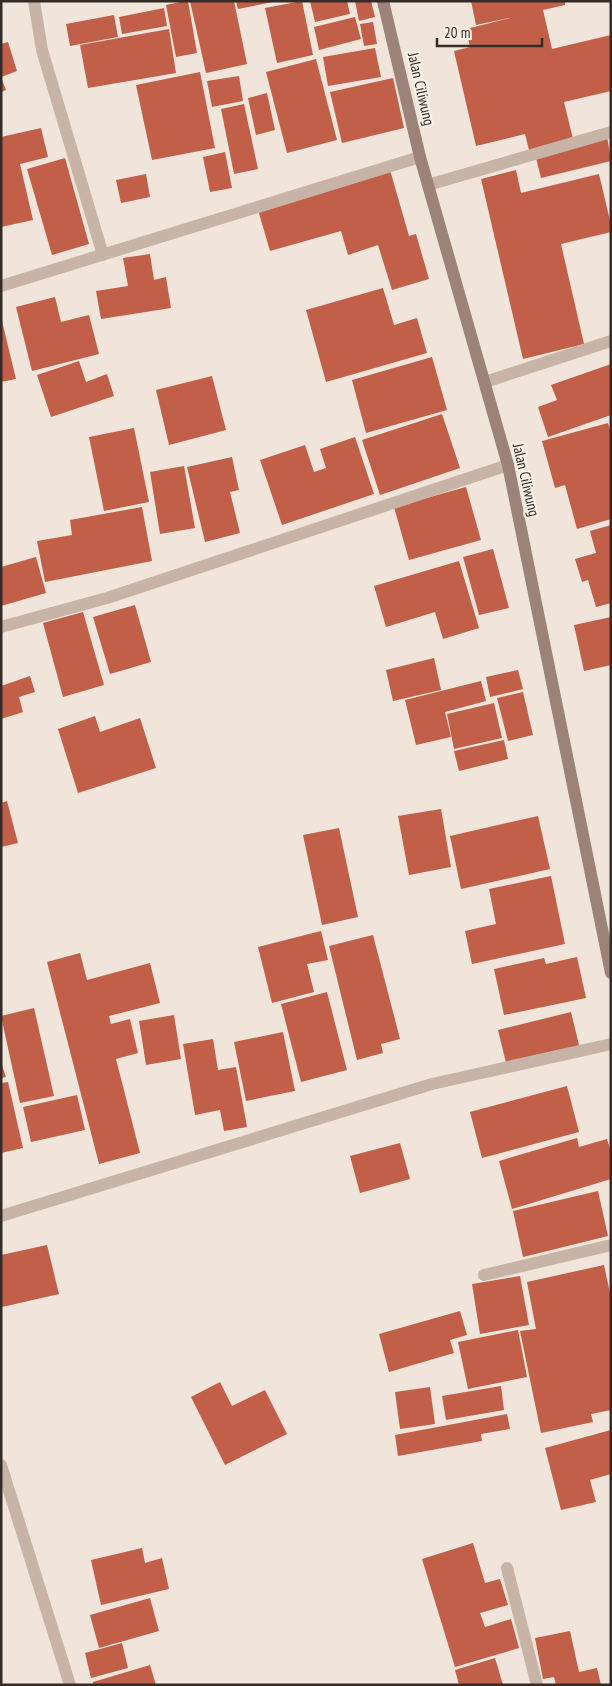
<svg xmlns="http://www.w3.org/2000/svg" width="612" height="1686" viewBox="0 0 612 1686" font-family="'PT Sans Narrow',sans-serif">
<rect width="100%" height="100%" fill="#f1e5db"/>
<g fill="#c15f48">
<path d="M185,1H188L197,53L176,57L166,5Z"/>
<path d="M190,1H234L247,64L206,73Z"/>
<path d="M236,1H273V2L238,9Z"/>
<path d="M302,1L313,55L277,63L265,8Z"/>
<path d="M310,1H347L350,14L315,22Z"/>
<path d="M355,1H371L375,17L359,21Z"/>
<path d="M471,1H565V5L543,10L552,49L611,35V91L564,102L573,139L529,150L525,134L476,146L454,51L470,47L466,29L514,17L476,25Z"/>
<path d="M164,8L167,26L122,34L119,17Z"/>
<path d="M114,15L118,37L70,46L66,24Z"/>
<path d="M355,17L361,39L319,50L314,27Z"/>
<path d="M373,22L377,44L364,46L360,24Z"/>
<path d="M169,29L176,73L88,88L80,45Z"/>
<path d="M8,42L17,71L1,77L6,90L1,92V44Z"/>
<path d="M375,48L381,77L328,86L323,57Z"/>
<path d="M316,59L337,140L287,153L266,72Z"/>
<path d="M200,72L215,148L152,160L136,85Z"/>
<path d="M239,76L243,101L212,107L207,81Z"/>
<path d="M393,78L404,128L342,143L330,92Z"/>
<path d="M267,93L275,130L256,135L248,98Z"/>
<path d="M244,104L258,169L234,174L221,109Z"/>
<path d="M41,128L48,157L20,164L33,220L1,227V137Z"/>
<path d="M607,136L611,161L541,178L535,154Z"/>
<path d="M225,152L232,188L210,192L203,157Z"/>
<path d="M65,158L89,244L52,255L27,169Z"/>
<path d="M390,170L409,236L416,234L429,279L392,290L378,245L348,255L341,231L270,251L258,210Z"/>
<path d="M516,170L521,193L599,174L611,225V232L561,244L584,344L523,359L481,179Z"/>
<path d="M146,174L150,197L121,203L116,180Z"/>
<path d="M150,254L154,280L166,277L171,308L101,319L96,291L128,286L123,258Z"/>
<path d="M383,288L394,325L417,318L427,353L326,382L306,310Z"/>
<path d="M55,297L61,322L89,315L99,354L32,371L16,307Z"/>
<path d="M1,317L16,379L1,382Z"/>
<path d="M432,357L447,410L366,433L352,380Z"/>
<path d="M79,361L86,382L107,374L114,396L51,417L37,375Z"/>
<path d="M611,364V415L548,437L538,407L557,400L551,385Z"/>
<path d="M212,376L226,430L169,445L156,390Z"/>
<path d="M442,414L460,468L380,495L362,440Z"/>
<path d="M608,423L611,434V519L577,529L565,485L555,488L542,441Z"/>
<path d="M134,428L149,502L104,511L89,437Z"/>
<path d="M355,437L374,494L282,525L260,460L305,445L314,472L326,468L320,449Z"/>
<path d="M232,457L239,490L230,492L240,533L205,542L187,467Z"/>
<path d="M184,466L195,528L160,534L150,472Z"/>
<path d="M466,487L481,540L409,560L394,507Z"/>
<path d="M142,507L152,561L45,582L37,541L72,535L70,520Z"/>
<path d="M611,525V603L596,607L588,580L582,582L575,559L596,553L590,531Z"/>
<path d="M493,549L509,608L479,615L463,557Z"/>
<path d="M36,557L46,593L1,606V567Z"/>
<path d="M459,561L479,628L443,639L435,612L386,627L374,586Z"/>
<path d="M135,605L151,662L110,674L93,617Z"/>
<path d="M83,612L104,685L63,697L43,623Z"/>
<path d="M611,617V665L584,671L574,625Z"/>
<path d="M434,658L441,690L393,701L386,670Z"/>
<path d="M518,670L523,689L490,697L486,677Z"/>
<path d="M30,676L35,692L19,697L23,712L1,719V686Z"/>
<path d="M481,681L486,701L445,712L451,737L416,745L405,700Z"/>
<path d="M523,692L533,735L508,741L497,698Z"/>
<path d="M494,703L502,738L454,749L447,714Z"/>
<path d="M95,716L100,732L140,718L156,768L78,793L58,729Z"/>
<path d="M504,740L508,759L459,771L454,751Z"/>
<path d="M7,801L18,843L1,847V803Z"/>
<path d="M441,809L451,867L409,875L398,816Z"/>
<path d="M538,816L550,869L461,889L450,836Z"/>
<path d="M339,828L358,917L322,925L303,835Z"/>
<path d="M551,876L565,944L472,964L465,931L496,924L489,889Z"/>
<path d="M321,931L328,960L307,964L314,992L272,1003L258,947Z"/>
<path d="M373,935L400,1039L381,1044L383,1053L357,1060L329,946Z"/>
<path d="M80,953L87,980L150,963L160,1003L109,1016L111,1024L130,1019L138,1053L116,1059L140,1153L99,1164L47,962Z"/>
<path d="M577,957L586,998L504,1015L494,969L544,958L546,964Z"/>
<path d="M327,992L347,1070L301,1082L281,1004Z"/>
<path d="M34,1008L54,1096L20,1103L1,1016Z"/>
<path d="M571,1012L580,1049L507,1067L498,1030Z"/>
<path d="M174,1015L181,1059L146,1065L139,1021Z"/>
<path d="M283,1032L295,1091L246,1101L234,1042Z"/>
<path d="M213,1039L218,1070L236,1067L247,1127L224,1131L220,1110L195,1115L183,1044Z"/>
<path d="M1,1062L6,1077L1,1078Z"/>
<path d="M8,1082L23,1148L1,1153V1083Z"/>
<path d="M567,1086L579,1132L482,1158L470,1112Z"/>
<path d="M77,1095L85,1130L31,1142L23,1107Z"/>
<path d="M577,1138L579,1147L607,1139L611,1152V1179L512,1209L499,1161Z"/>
<path d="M400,1143L410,1179L360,1193L350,1156Z"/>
<path d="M598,1191L608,1236L523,1257L513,1211Z"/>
<path d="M47,1245L59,1294L2,1307L1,1255Z"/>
<path d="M604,1265L611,1298V1410L591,1414L593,1422L541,1433L520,1331L536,1329L527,1282Z"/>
<path d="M520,1276L529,1325L480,1334L472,1284Z"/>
<path d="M460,1311L467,1335L450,1340L454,1353L389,1372L379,1334Z"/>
<path d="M518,1330L527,1377L468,1389L458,1342Z"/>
<path d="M220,1382L232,1406L265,1390L287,1434L225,1465L191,1397Z"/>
<path d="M501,1386L504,1410L446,1420L442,1396Z"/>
<path d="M430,1387L435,1424L400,1429L395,1392Z"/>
<path d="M507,1414L510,1429L481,1434L482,1441L398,1456L395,1435Z"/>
<path d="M611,1430V1474L590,1480L596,1502L561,1510L545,1448Z"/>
<path d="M473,1543L485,1583L500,1579L508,1605L480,1613L485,1627L511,1619L519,1648L455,1667L422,1559Z"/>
<path d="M142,1548L145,1563L162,1558L169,1589L101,1605L91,1560Z"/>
<path d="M150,1598L159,1631L99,1648L90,1615Z"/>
<path d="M570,1631L579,1672L597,1668L601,1685H556L554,1677L543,1679L535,1638Z"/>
<path d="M122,1643L128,1668L91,1678L85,1653Z"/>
<path d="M495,1658L503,1685H459L455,1670Z"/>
<path d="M150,1665L156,1685H93V1682Z"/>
</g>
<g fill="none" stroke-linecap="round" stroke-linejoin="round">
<path stroke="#c8b4a7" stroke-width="12" d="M484,1275L611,1245"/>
<g stroke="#c8b4a7" stroke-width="12">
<path d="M34,1L42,50L103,255"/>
<path d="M428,185L611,132"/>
<path d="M1,286L420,157"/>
<path d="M485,382L611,341"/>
<path d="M1,627L107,598L508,465"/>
<path d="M1,1216L432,1084L611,1044"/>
<path d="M1,1465L70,1685"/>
<path d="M507,1568L537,1685"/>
</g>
<path stroke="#9c8379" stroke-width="12" d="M383,1L420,157L508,465L611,973"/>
</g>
<g text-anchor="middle" stroke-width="4.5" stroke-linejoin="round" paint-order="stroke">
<g font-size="15" fill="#352b27" stroke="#f8efe7">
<text transform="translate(421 89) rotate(77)" y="5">Jalan Ciliwung</text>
<text transform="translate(526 480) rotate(77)" y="5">Jalan Ciliwung</text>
</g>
</g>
<rect width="612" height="1686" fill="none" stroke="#352b27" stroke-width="5"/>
<path d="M437 38v8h105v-8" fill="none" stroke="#352b27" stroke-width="2.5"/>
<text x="444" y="38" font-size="15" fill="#352b27" stroke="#f8efe7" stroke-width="4" paint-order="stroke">20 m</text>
</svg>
